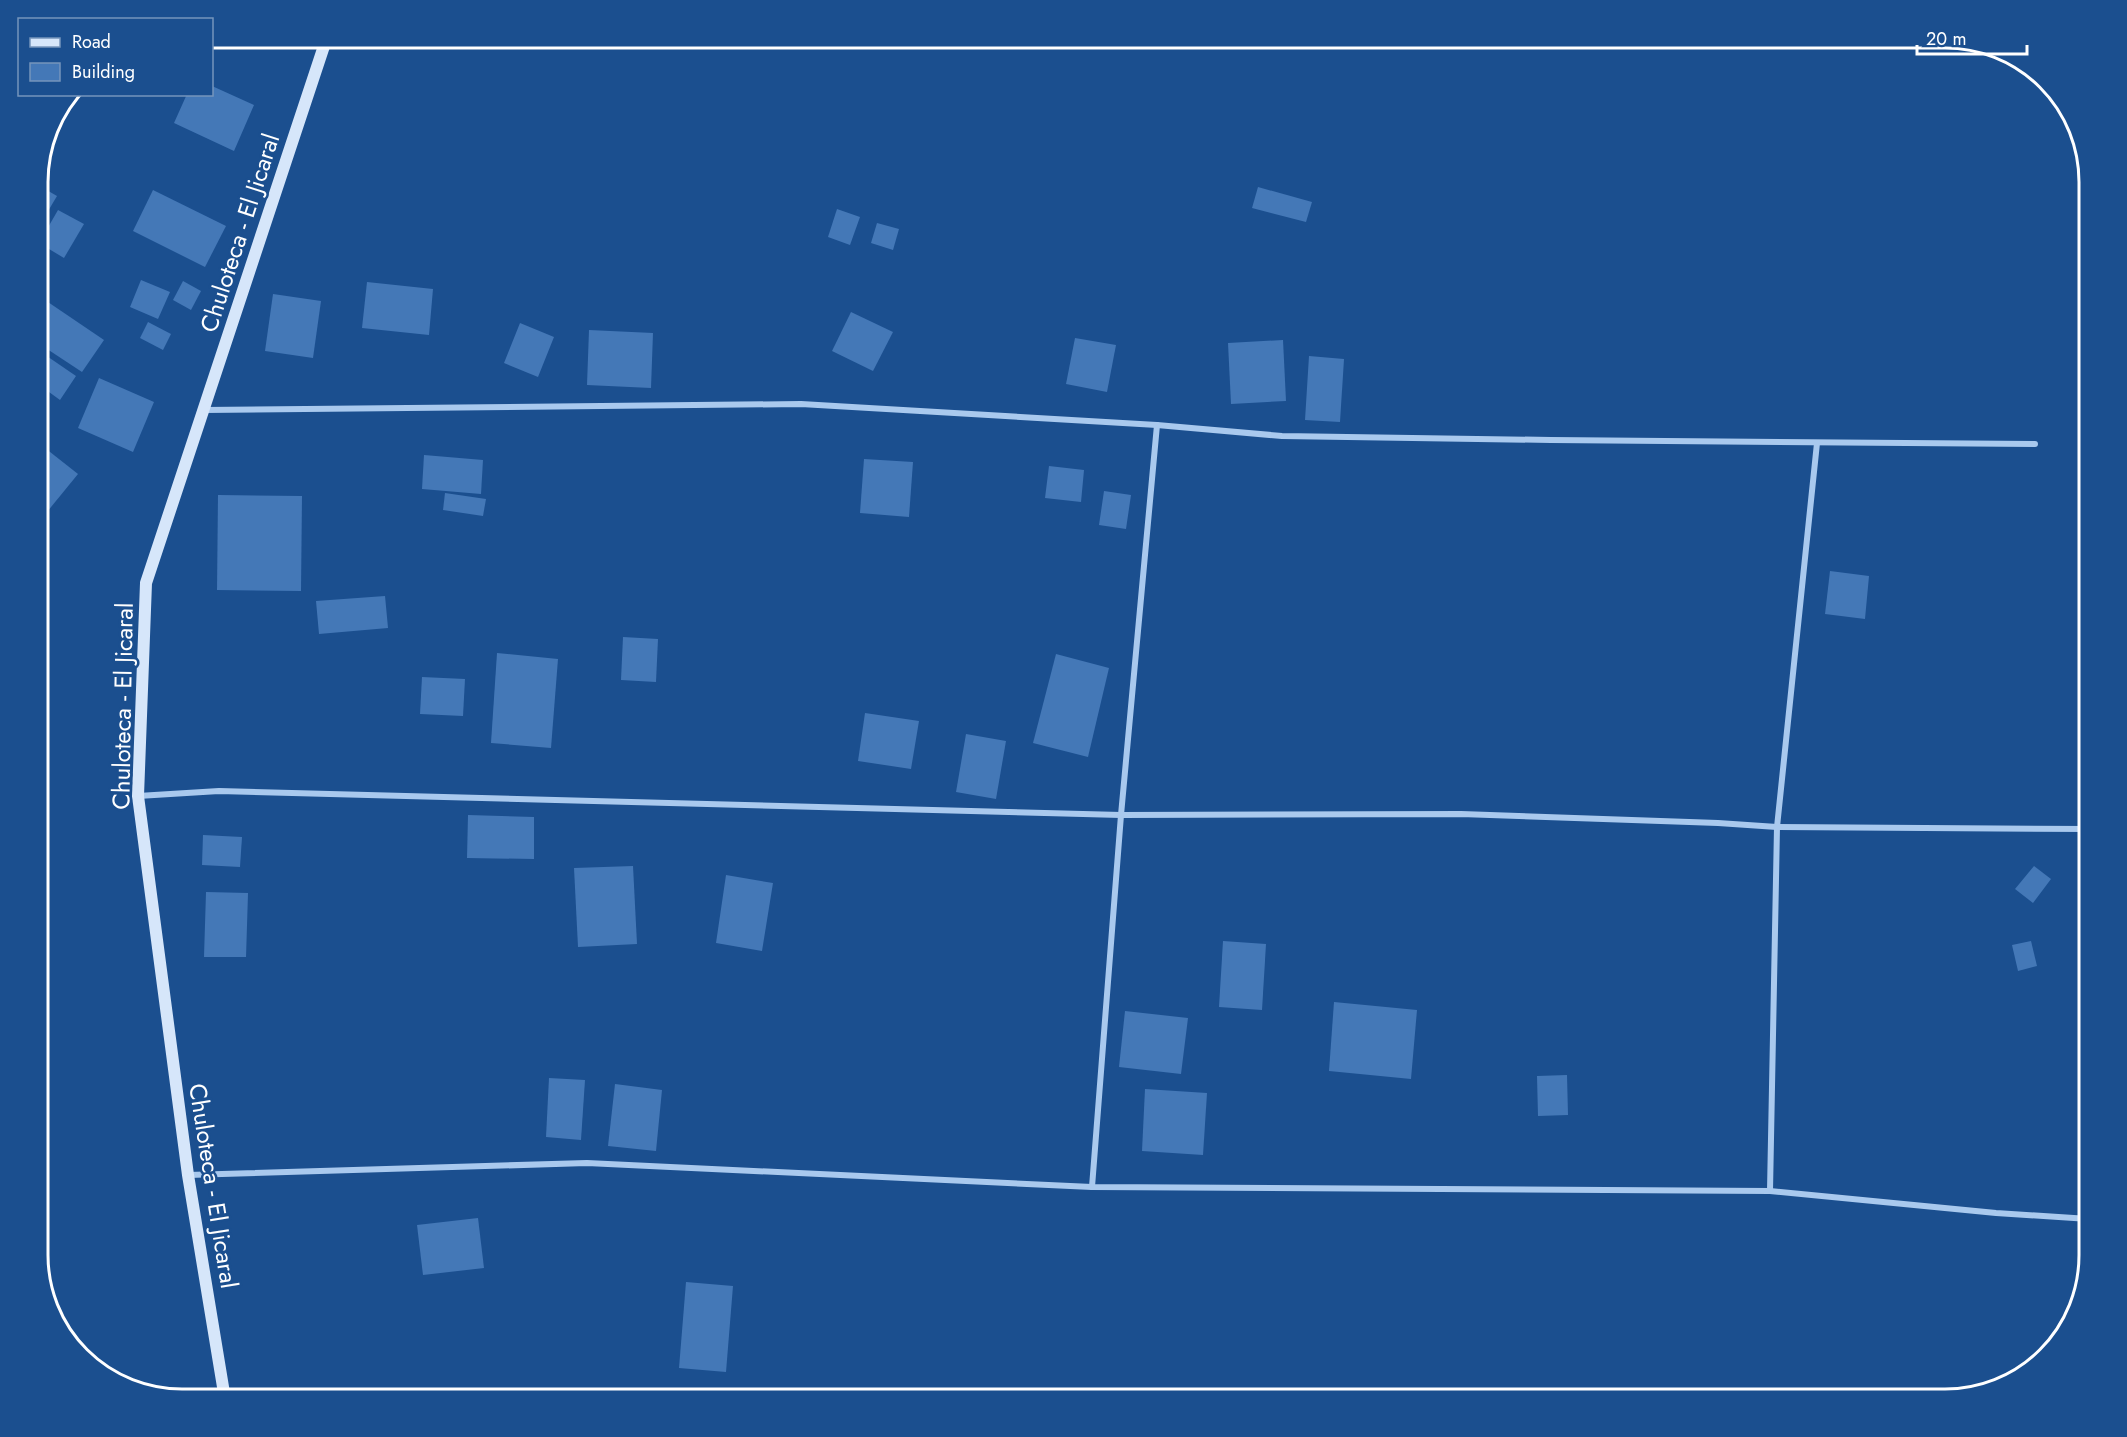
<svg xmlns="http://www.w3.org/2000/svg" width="2127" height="1437" viewBox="0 0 2127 1437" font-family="Jost,sans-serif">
<rect width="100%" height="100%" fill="#1b4f8f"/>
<g fill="#4478b7">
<path d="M212,86L254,105L234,151L174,123L187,94H212Z"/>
<path d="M38,185L57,196L38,228Z"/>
<path d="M1258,187L1312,202L1306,222L1252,208Z"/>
<path d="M153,190L226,226L205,267L133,231Z"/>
<path d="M837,209L860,217L850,245L828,237Z"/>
<path d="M58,210L84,224L64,258L39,243Z"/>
<path d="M877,223L899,229L893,250L871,243Z"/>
<path d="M141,280L170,292L158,319L130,307Z"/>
<path d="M183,281L201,291L191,310L173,300Z"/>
<path d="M367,282L433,289L429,335L362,328Z"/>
<path d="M273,294L321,301L313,358L265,351Z"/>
<path d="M42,298L104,340L82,372L38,343V305Z"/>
<path d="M851,312L893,332L873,371L832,351Z"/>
<path d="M148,322L171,334L163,350L140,338Z"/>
<path d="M520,323L554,337L538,377L504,363Z"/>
<path d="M589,330L653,333L651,388L587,385Z"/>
<path d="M1075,338L1116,345L1107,392L1066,384Z"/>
<path d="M1283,340L1286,401L1231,404L1228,343Z"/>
<path d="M38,350L76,376L60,400L38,384Z"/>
<path d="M1309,356L1344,359L1340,422L1305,420Z"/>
<path d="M99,378L154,402L133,452L78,428Z"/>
<path d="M45,448L78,474L38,523V457Z"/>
<path d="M424,455L483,460L481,494L422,489Z"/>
<path d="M864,459L913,462L909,517L860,513Z"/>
<path d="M1049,466L1084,470L1081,502L1045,498Z"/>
<path d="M1104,491L1131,495L1126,529L1099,525Z"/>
<path d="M445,493L486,499L483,516L443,510Z"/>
<path d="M218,495L302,496L301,591L217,590Z"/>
<path d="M1830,571L1869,576L1865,619L1825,614Z"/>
<path d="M385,596L388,628L319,634L316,601Z"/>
<path d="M623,637L658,639L656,682L621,680Z"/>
<path d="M497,653L558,659L551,748L491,743Z"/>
<path d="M1056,654L1109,668L1088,757L1033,743Z"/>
<path d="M422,677L465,679L463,716L420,714Z"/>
<path d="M865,713L919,721L911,769L858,761Z"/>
<path d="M966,734L1006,741L996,799L956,792Z"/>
<path d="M468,815L534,817V859L467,858Z"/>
<path d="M203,835L242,837L240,867L202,865Z"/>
<path d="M633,866L637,944L578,947L574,868Z"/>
<path d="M2034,866L2051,879L2033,903L2015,889Z"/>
<path d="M726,875L773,883L762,951L716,943Z"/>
<path d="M206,892L248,893L246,957H204Z"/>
<path d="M1223,941L1266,944L1262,1010L1219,1007Z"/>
<path d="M2031,941L2037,966L2018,971L2012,945Z"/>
<path d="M1334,1002L1417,1010L1411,1079L1329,1071Z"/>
<path d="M1125,1011L1188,1018L1181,1074L1119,1067Z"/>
<path d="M1567,1075L1568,1115L1538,1116L1537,1076Z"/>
<path d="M549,1078L585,1080L581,1140L546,1137Z"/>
<path d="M615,1084L662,1090L656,1151L608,1146Z"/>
<path d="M1145,1089L1207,1093L1203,1155L1142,1151Z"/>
<path d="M478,1218L484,1268L423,1275L417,1225Z"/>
<path d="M686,1282L733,1286L726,1372L679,1368Z"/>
<path d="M819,1396V1399H760V1398Z"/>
</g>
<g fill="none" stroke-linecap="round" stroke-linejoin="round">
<g stroke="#a9c9ee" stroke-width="6">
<path d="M204,410L801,404L1157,425L1282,436L1551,440L2035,444"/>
<path d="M138,796L219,791L1121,815L1461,814L1718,823L1777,827L2089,829"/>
<path d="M188,1175L587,1163L1092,1187L1770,1191L1996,1213L2089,1219"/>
<path d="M1092,1187L1121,815L1157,425"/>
<path d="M1770,1191L1777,827L1817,443"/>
</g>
<path stroke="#d6e6fa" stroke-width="12" d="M225,1399L188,1175L138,796L146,583L324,46L328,38"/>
</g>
<g text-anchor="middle" stroke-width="5" stroke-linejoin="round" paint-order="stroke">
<g font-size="24" fill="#fff" stroke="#1b4f8f">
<text transform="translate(240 233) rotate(-72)" y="8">Chuloteca - El Jicaral</text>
<text transform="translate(123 706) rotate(-89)" y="8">Chuloteca - El Jicaral</text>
<text transform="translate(213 1186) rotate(81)" y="8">Chuloteca - El Jicaral</text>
</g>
</g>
<path d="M0 0H2127V1437H0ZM182 48H1945A134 134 0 0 1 2079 182V1255A134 134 0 0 1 1945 1389H182A134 134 0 0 1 48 1255V182A134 134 0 0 1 182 48Z" fill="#1b4f8f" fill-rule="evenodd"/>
<path fill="none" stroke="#fff" stroke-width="3" d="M182 48H1945A134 134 0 0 1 2079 182V1255A134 134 0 0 1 1945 1389H182A134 134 0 0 1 48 1255V182A134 134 0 0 1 182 48Z"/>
<rect x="18" y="18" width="195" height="78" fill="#1b4f8f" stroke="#7695bc" stroke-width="1.5"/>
<rect x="30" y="38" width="30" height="9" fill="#d6e6fa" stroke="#7695bc" stroke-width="1.5"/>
<text x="72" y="48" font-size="18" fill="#ffffff">Road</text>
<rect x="30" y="63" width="30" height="18" fill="#4478b7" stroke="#7695bc" stroke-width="1.5"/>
<text x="72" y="78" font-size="18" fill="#ffffff">Building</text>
<path d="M1917 45v9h110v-9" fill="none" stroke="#ffffff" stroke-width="3"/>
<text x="1926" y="45" font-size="18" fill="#ffffff" stroke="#1b4f8f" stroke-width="4.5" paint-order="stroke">20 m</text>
</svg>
